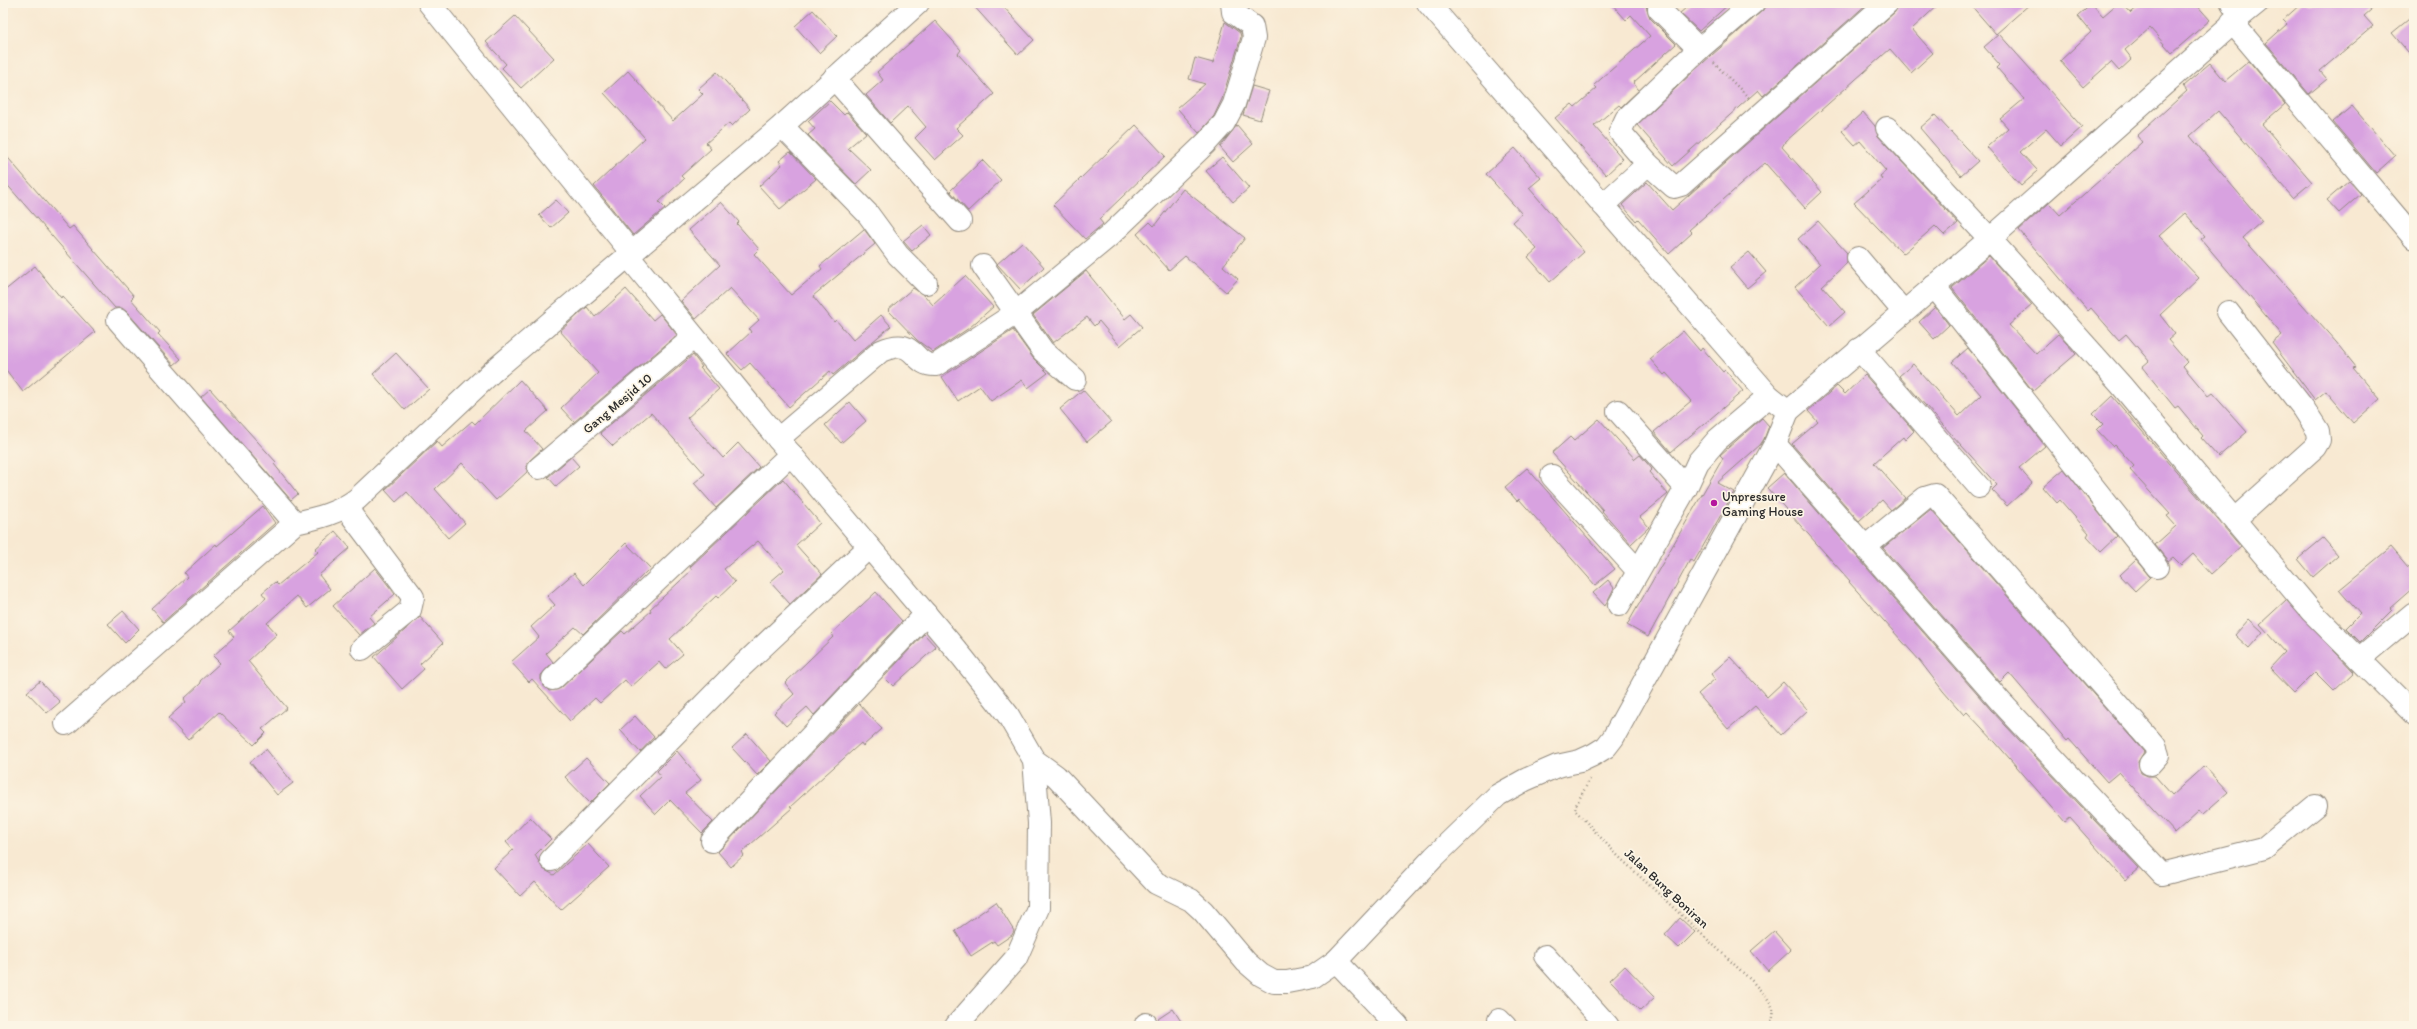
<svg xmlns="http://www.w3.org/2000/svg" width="2417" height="1029" viewBox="0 0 2417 1029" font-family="Itim,sans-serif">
<rect width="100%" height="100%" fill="#fcf5e5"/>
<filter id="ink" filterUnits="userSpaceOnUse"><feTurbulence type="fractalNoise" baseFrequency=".025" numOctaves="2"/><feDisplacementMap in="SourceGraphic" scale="8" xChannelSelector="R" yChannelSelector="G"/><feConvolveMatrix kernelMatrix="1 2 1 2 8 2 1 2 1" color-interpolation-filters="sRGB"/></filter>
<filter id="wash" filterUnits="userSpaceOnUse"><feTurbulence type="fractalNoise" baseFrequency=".012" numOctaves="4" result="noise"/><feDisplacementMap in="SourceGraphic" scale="16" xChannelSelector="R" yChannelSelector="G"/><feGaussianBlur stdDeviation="0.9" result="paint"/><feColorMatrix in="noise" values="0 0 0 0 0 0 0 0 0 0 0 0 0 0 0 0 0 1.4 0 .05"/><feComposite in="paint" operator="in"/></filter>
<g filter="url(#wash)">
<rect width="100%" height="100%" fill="#f8e9d2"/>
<g id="blocks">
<g fill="#d8a2e0">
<path d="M971,3H1000L1034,40L1018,55Z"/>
<path d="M1611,3H1645L1650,18L1676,44L1633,83L1639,90L1621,107L1619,105L1594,126L1623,159L1606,175L1555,118L1572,104L1575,107L1597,88L1594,85L1650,36L1631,15L1626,20Z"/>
<path d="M1692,3H1730L1699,31L1680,13Z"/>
<path d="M1771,3H1868L1763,96L1758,90L1673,166L1637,125L1695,70Z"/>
<path d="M1899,3H1940L1912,29L1933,53L1911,73L1890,49L1785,142L1782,147L1822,192L1805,208L1765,163L1689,230L1692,233L1669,254L1638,219L1636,221L1622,205L1647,182L1672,210L1895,12Z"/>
<path d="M1969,3H2031L1996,34Z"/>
<path d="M2118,3H2122L2131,13L2142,3H2195L2210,20L2172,53L2150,28L2125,50L2132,59L2119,71L2111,62L2083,87L2060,61L2091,32L2078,16L2092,4L2103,16Z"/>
<path d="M2302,3H2379L2364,16L2373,26L2320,71L2327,79L2309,94L2266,43L2287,24L2283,20Z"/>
<path d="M813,10L837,36L819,53L795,26Z"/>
<path d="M2414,15V59L2392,33Z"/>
<path d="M515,16L554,58L521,88L502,68L506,64L486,42Z"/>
<path d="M935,21L961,50L958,54L994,94L956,128L963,135L935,160L915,138L926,127L908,106L890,123L866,95L883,80L877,72Z"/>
<path d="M1225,22L1240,33L1241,37L1222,99L1214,116L1199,133L1177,108L1205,84L1189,79L1195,58L1213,63Z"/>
<path d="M1999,34L2082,127L2061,146L2046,129L2020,152L2038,171L2021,186L1987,147L2008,128L2000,119L2024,99L1997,68L2000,65L1984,47Z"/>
<path d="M2249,61L2285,104L2262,124L2312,182L2293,198L2218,111L2190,136L2262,221L2243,238L2336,342L2356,367L2353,368L2380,399L2353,423L2326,391L2315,400L2272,343L2282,335L2201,239L2205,236L2185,213L2159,236L2199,278L2160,315L2175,334L2168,340L2187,362L2183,366L2208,396L2212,393L2247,432L2218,457L2201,438L2203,436L2178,406L2175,408L2142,367L2149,361L2126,334L2119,340L2091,308L2088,311L2019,230L2049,203L2060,215L2116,166L2142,142L2137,136L2187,91L2183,86L2210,63L2225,81Z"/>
<path d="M628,71L673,121L703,94L698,89L717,72L750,109L732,126L729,123L706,143L711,149L681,176L684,179L659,202L665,208L633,235L594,186L645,138L604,93Z"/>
<path d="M1252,86L1269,91L1260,120L1243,115Z"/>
<path d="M830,101L844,115L847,112L866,133L848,148L871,170L856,184L808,135L815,129L808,121Z"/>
<path d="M2352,106L2395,156L2376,173L2333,122Z"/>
<path d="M1863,112L1875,126L1878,136L1958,223L1944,235L1935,226L1903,254L1854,203L1882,179L1880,176L1886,171L1860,141L1855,145L1842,131Z"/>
<path d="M1935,115L1978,161L1961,176L1920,128Z"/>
<path d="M1136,125L1165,156L1099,219L1103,224L1085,239L1053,205Z"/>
<path d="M1237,125L1253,144L1233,162L1220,147Z"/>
<path d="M1515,148L1541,178L1529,188L1584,252L1550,282L1528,257L1537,249L1513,222L1522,214L1486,174Z"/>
<path d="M3,152L69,229L73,226L134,296L131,299L160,332L158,334L181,359L174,365L127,312L122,308H115L3,180Z"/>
<path d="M790,152L816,179L780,209L759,186L782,165L779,161Z"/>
<path d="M1222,157L1249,188L1233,202L1206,171Z"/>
<path d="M982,160L1001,180L968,211L950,191Z"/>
<path d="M2349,181L2361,194L2339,213L2327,200Z"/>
<path d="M1183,189L1245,238L1223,266L1238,279L1226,292L1185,256L1169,270L1137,234L1150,222L1154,226Z"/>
<path d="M556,200L568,213L551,228L539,215Z"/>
<path d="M721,202L739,222L737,224L759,249L754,254L791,295L822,269L820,266L864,229L875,244L813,296L834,322L836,320L853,340L881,315L891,326L833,375L830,371L789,407L750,363L742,370L727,354L751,332L749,329L759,320L730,288L696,319L681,301L720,265L689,230Z"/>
<path d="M1818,221L1847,253V263L1822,286L1845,312L1829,326L1795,287L1820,264L1798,239Z"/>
<path d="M923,225L931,235L912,251L903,241Z"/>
<path d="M1022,242L1044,267L1020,289L997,264Z"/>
<path d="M1749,252L1766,272L1747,288L1730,268Z"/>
<path d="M1989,256L2032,305L2009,325L2036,354L2058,334L2076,354L2033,391L1952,288Z"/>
<path d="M35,266L61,298L62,296L95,332L23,392L3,366V292Z"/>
<path d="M1086,271L1125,319L1131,314L1142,327L1120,346L1099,321L1094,326L1087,317L1053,343L1033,315Z"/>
<path d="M965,276L993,307L969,328L933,352L917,340L888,310L913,288L924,295L933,305Z"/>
<path d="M626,289L653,320L660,314L677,335L574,422L561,408L598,373L560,331L587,307L595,317Z"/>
<path d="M1935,307L1949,325L1934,339L1919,322Z"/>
<path d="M1013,330L1033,358L1048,373L1028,388L1022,380L991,401L980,386L958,401L942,377Z"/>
<path d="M1683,331L1700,351L1702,348L1723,372L1725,370L1743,391L1671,452L1654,432L1691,401L1666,373L1664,375L1650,359Z"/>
<path d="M1968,348L2045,446L2019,468L2032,483L2007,506L1992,490L1997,485L1899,376L1913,364L1959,416L1981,395L1952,362Z"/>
<path d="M396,353L429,389L405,410L373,374Z"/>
<path d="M693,355L702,367L700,368L719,389L687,418L723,458L738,443L759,467L716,508L694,483L705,474L651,413L613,446L600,433Z"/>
<path d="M1865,375L1914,431L1905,440L1903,437L1874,463L1905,498L1891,510L1882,500L1859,521L1792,444L1818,422L1808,411L1837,386L1845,394Z"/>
<path d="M520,380L548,411L526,431L542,449L527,463V472L496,500L462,463L435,489L465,523L448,538L407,492L396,502L385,490L437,441L442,447L472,421L475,424Z"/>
<path d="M210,389L276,462L274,464L298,494L291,500L201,397Z"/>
<path d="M1083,390L1111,422L1087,442L1060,409Z"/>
<path d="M2112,396L2241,547L2211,574L2193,554L2181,565L2173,557L2168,561L2155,545L2176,526L2167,516L2170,514L2130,470L2134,466L2115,445L2113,447L2097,430L2103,424L2093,414Z"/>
<path d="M850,402L866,421L841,443L825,425Z"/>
<path d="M1762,418L1769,426L1764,439L1760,445L1717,483L1734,492L1694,562L1690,560L1648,637L1627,625L1723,458L1720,455Z"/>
<path d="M1599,419L1635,459L1640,455L1652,469L1649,472L1668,494L1640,517L1649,527L1631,544L1602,511L1603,510L1552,453L1570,437L1574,441Z"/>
<path d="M571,457L579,466L556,486L548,477Z"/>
<path d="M1527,468L1615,569L1595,585L1519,499L1517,501L1505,487Z"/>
<path d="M2064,469L2117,536L2101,551L2087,536L2089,533L2060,500L2057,503L2043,487Z"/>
<path d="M1784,473L1991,710L2139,868L2125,880L2070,818L2065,822L1996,743L1967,712L1964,715L1943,691L1920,661L1849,582L1850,581L1767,488Z"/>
<path d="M783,479L820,523L796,545L822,574L790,604L770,582L784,570L758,541L724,569L735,582L718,598L716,596L670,639L683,654L665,669L659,662L631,687L625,680L600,703L595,698L570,721L532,679L529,682L511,662L539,637L531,627L555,605L547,596L574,573L584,585L626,543L650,568L583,634L575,627L546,653L553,662L541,675V682L549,691L561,688L622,631L625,634L651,611L650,609L692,570L690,567Z"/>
<path d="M263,506L275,523L163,622L152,609L187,577L184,573L216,544L217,546Z"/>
<path d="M1931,509L2144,752L2138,762L2141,773L2148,776H2155L2172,795L2204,766L2228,792L2203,814L2199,811L2175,833L2119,772L2107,782L2069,739L2067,741L2009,673L2000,682L1883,548Z"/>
<path d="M335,531L350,548L319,575L330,589L307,608L297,596L267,623L277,634L248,661L287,708L262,729L266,733L254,745L219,712L188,740L168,718L186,702L184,699L201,683L200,681L220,663L213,656L234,637L229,631L266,598L262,593L275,582L278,585L318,552L315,549Z"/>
<path d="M2323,538L2338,555L2313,577L2298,559Z"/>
<path d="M2391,547L2414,574V587L2390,608L2392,610L2360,642L2346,628L2360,614L2339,590Z"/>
<path d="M2136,560L2150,577L2135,591L2120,575Z"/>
<path d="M375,568L395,594L369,617L374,623L359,635L333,606Z"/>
<path d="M1608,580L1614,588L1605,606L1593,593Z"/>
<path d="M876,592L902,621L814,715L807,707L786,726L774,713L794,694L785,683L833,637L831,634Z"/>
<path d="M2286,600L2354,672L2334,691L2315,672L2294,693L2270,668L2285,652L2260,624Z"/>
<path d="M123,611L139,629L125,643L108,624Z"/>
<path d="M420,617L443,643L420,664L424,669L402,689L374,657Z"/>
<path d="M2249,619L2263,632L2249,648L2235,635Z"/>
<path d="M924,634L936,647L893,686L884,677Z"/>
<path d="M1730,657L1767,697L1783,682L1808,710L1781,735L1755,706L1728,729L1698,694L1715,679L1711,674Z"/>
<path d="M40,681L60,702L47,713L27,692Z"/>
<path d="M859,704L882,729L863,746L861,743L825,775L790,807L792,808L742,852L744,855L731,867L718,852Z"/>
<path d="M635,716L654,737L640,752L620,730Z"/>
<path d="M747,734L771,761L757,775L732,748Z"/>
<path d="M266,749L293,783L277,795L250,762Z"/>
<path d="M677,751L701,780L685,793L713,822L702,833L670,800L656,814L640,796L661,776L657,771Z"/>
<path d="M586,758L610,783L590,803L565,777Z"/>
<path d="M530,817L551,839L535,855L543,869L554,875L588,844L609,867L561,910L535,882L520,896L494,868L513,850L506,842Z"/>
<path d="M996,902L1014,931L1012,935L997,945L994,941L971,956L955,931Z"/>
<path d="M1680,918L1695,932L1679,948L1665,935Z"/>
<path d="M1774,931L1791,950L1768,971L1751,951Z"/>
<path d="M1625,966L1655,997L1640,1011L1610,980Z"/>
<path d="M1173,1009L1184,1026H1159L1158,1019Z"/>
</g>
</g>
</g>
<g filter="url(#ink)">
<use href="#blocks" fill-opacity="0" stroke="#928a7e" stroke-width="1"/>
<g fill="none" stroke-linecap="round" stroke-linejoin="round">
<defs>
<g id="minor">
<path d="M429,3L631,252"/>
<path d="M918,3L782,126L628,256L778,439L963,658L1008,715L1034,760L1039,823L1038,908L1016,958L956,1026"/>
<path d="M1428,3L1769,396L1788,411L1990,239L1887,128"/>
<path d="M1753,3L1699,49L1626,119L1620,132L1648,164L1674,187L1681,185L1887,3"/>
<path d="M2232,3L2241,16L1990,239L2121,385L2311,611L2414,714"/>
<path d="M1659,9L1699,49"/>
<path d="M2241,16L2257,3"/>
<path d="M2232,22L2414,238"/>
<path d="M834,78L960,221"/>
<path d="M782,126L868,214L898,255L926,283"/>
<path d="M1603,205L1648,164"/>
<path d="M1858,258L1903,311"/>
<path d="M983,266L1043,351L1075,379"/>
<path d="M1934,286L2157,567"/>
<path d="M2228,312L2304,409L2318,431L2319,440L2315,447L2235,519"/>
<path d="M118,320L295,523"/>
<path d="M1859,349L1979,487"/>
<path d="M1618,411L1686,488"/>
<path d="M778,439L881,351C918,335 910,366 936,365L1016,313L1108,237L1206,143L1224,123L1234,104L1254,38L1252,26L1233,12L1232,3"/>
<path d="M1775,444L2000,701L2162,874L2264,848L2315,806"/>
<path d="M539,468L694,337"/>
<path d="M1552,476L1638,571"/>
<path d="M346,508L413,597L410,610L362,649"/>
<path d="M1865,547L1925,498L1935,495L2155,746L2158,755L2150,764"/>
<path d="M1619,605L1686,488L1698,462L1717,440L1769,396"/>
<path d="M2359,659L2414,613"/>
<path d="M553,679L791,454"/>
<path d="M66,724L295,523C318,518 339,513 357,499L491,373L628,256"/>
<path d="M1034,760L1056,776L1156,883L1191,900L1203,911L1246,962L1261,975L1274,982H1287L1313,977L1336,961L1434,857L1498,795L1525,780L1557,766L1580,761L1593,755L1606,747L1613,738L1775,444L1788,411"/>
<path d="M712,841L926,614"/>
<path d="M551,860L740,668L869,547"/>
<path d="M1545,956L1608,1026"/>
<path d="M1336,961L1398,1026"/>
<path d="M1499,1020L1505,1026"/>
<path d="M1146,1024L1147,1026"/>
</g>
</defs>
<use href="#minor" stroke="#928a7e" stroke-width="24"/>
<g stroke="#928a7e" stroke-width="2.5" stroke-dasharray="1 3" stroke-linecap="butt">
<path d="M1714,63L1750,99"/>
<path d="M1590,779L1575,807L1576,811L1617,855L1752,981C1763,994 1783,1009 1768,1026"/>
</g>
<use href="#minor" stroke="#fff" stroke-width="22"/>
</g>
</g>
<circle fill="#b5179e" stroke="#fcf5e5" stroke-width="1.5" cx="1714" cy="503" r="4"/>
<g text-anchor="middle" stroke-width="3.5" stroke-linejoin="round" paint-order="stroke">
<g font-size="13" fill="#2b2b2b" stroke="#fcf5e5">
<text transform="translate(617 403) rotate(-40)" y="5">Gang Mesjid 10</text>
<text transform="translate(1667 888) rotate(43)" y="5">Jalan Bung Boniran</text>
</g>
<g font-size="13" fill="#2b2b2b" stroke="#fcf5e5" text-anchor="start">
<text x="1722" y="501">Unpressure<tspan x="1722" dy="15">Gaming House</tspan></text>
</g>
</g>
<rect width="2417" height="1029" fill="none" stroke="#fcf5e5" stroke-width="16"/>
</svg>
